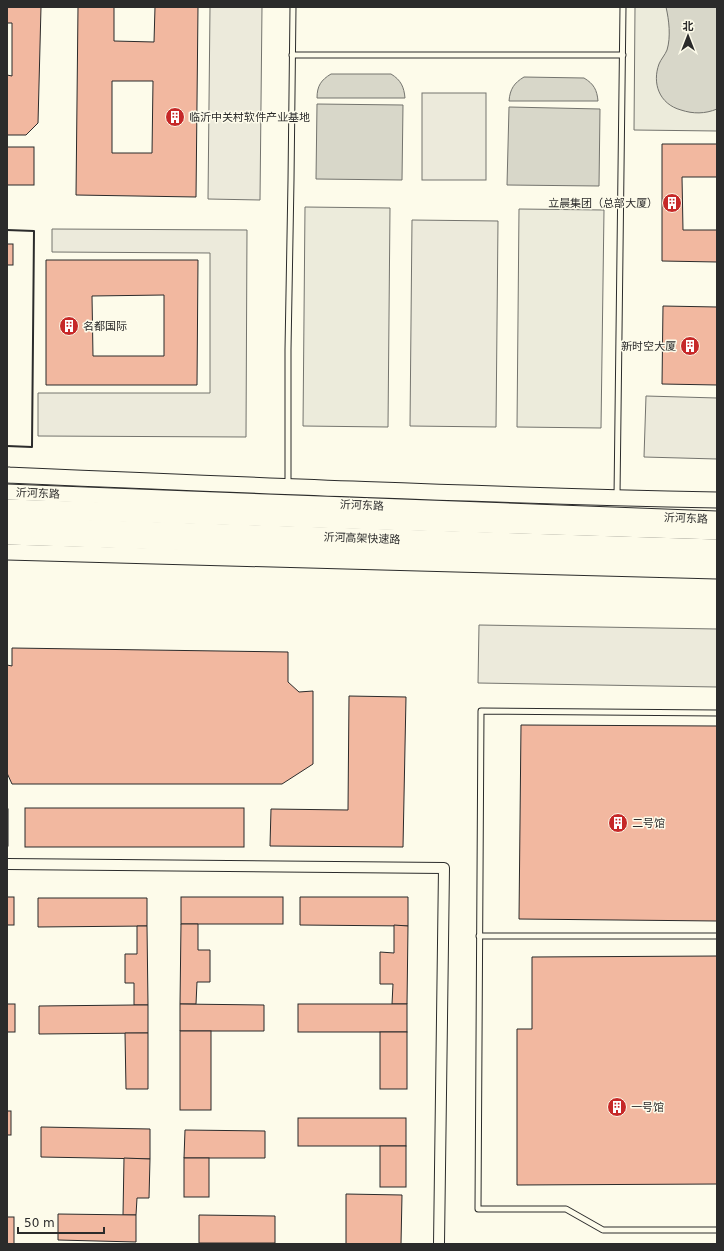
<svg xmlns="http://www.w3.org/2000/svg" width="724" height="1251" viewBox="0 0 724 1251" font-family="'DejaVu Sans','Noto Sans SC',sans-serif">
<rect width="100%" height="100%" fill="#fdfbea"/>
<g fill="#ecebdb" stroke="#74746e">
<path d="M635,7H717V131L634,130Z"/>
<path d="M305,207L390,208L388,427L303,426Z"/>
<path d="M519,209L604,210L601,428L517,427Z"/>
</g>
<g fill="#eceadb" stroke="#74746e">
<path d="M210,7H262L260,200L208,199Z"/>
<rect x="422" y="93" width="64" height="87"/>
<path d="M412,220L498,221L496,427L410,426Z"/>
<path d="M52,229L247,230L246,437L38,436V393H210V253L52,252Z"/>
<path d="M646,396L717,398V459L644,457Z"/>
<path d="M479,625L717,629V687L478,683Z"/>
</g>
<g fill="#d8d7c9" stroke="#74746e">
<path d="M666,7H717V109C705,114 693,114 681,110C659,104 652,83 659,64C661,59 665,55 667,50C671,37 669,20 666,7Z"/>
<path d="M331,74H391C401,80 404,87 405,98H317C317,86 321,80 331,74Z"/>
<path d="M524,77L584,78C594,84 597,90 598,101H509C510,89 514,83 524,77Z"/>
<path d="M317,104L403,105L402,180L316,179Z"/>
<path d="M509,107L600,109L599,186L507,185Z"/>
</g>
<g fill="#f2b8a0" stroke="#2b2b2b" fill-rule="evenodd">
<path d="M7,7H41L38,123L26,135H7V75L12,76V23H7Z"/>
<path d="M78,7H114V41L154,42L155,7H198L196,197L76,195ZM112,81H153L152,153H112Z"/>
<path d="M662,144H717V177H682L683,230H717V262L662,261Z"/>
<rect x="7" y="147" width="27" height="38"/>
<rect x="7" y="244" width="6" height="21"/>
<path d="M46,260H198L197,385H46ZM164,295V356H93L92,296Z"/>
<path d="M663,306L717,307V385L662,384Z"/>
<path d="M12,648L288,652V682L299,692L313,691V764L282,784H12L7,773V665L12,666Z"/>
<path d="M349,696L406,697L403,847L270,846L271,809L348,810Z"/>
<path d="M521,725L717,726V921L519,919Z"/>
<rect x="25" y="808" width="219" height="39"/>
<rect x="7" y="809" width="1" height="37"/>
<rect x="7" y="897" width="7" height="28"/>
<rect x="181" y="897" width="102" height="27"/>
<path d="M300,897H408V926L300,925Z"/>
<path d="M38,898H147V926L38,927Z"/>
<path d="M181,924H198V950H210V982H197L196,1004H180Z"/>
<path d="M394,925L408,926L407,1004H392L393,984H380V952L394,953Z"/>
<path d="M137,926H147L148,1005H134V983H125V954H137Z"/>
<path d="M717,956V1184L517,1185V1029H532V957Z"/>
<rect x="7" y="1004" width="8" height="28"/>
<path d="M180,1004L264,1005V1031H180Z"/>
<rect x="298" y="1004" width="109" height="28"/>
<path d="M134,1005H148V1033L39,1034V1006Z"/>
<rect x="180" y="1031" width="31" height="79"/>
<rect x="380" y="1032" width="27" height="57"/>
<path d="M125,1033H148V1089H126Z"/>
<rect x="7" y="1111" width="4" height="24"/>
<rect x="298" y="1118" width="108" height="28"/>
<path d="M41,1127L150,1129V1159L41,1157Z"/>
<path d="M185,1130L265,1131V1158H184Z"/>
<rect x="380" y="1146" width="26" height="41"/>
<path d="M124,1158L150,1159L149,1198H137L136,1215H123Z"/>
<rect x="184" y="1158" width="25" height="39"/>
<path d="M346,1194L402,1195L401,1244H346Z"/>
<path d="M58,1214L136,1215V1242L58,1240Z"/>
<path d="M199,1215L275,1216V1243H199Z"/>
<rect x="7" y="1217" width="7" height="27"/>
</g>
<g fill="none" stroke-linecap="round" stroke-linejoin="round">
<defs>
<g id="lane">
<path d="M292,55H623"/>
<path d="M288,486V350L291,180L293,7"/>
<path d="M617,496L623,7"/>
<path d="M717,713L481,711L478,1209H566L603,1230H717"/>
<path d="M479,936H717"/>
</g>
<path id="street" d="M7,864L444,868L439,1244"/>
<g id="secondary">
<path d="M7,475C244,485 480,495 717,500"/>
<path d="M7,492L717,519"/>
<path d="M7,537L717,560"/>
<path d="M7,552L717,571"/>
</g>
<g id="highway">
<path d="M7,509L717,530"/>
<path d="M7,527L717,549"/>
</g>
</defs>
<use href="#lane" stroke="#2b2b2b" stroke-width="7"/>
<use href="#street" stroke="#2b2b2b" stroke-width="12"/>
<use href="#secondary" stroke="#2b2b2b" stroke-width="17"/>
<use href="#highway" stroke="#2b2b2b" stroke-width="21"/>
<use href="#lane" stroke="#fdfbea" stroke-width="5"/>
<use href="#street" stroke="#fdfbea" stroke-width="10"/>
<use href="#secondary" stroke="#fdfbea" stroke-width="15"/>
<use href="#highway" stroke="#fdfbea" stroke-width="19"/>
<path stroke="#2b2b2b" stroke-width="2" d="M7,230L34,231L32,447L7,446"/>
</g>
<defs>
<symbol id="building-disc" viewBox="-11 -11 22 22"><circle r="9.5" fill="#c62828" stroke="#fdfbea"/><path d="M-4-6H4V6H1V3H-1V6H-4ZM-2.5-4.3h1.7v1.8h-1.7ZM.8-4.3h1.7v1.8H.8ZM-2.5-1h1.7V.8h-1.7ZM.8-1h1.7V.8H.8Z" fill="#fff"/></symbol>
</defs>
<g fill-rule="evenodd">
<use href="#building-disc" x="164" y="106" width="22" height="22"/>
<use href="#building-disc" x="661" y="192" width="22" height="22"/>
<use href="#building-disc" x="58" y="315" width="22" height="22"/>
<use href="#building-disc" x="679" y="335" width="22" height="22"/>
<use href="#building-disc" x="607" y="812" width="22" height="22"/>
<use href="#building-disc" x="606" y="1096" width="22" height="22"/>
</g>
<g text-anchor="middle" stroke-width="3" stroke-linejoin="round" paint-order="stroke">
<g font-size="11" fill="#2b2b2b" stroke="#fdfbea" text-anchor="start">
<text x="189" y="121">临沂中关村软件产业基地</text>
<text x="658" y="207" text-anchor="end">立晨集团（总部大厦）</text>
<text x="83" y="330">名都国际</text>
<text x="676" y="350" text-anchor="end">新时空大厦</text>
<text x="632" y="827">二号馆</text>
<text x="631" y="1111">一号馆</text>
</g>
<g font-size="11" fill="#2b2b2b" stroke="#fdfbea">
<text transform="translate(38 493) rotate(2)" y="4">沂河东路</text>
<text transform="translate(362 505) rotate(2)" y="4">沂河东路</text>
<text transform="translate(686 518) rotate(2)" y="4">沂河东路</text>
<text transform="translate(362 538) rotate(2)" y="4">沂河高架快速路</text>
</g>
</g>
<rect width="724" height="1251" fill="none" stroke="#2b2b2b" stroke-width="16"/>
<g transform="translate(688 36)" stroke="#fdfbea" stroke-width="3" paint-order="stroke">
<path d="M0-3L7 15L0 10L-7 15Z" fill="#2b2b2b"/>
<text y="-6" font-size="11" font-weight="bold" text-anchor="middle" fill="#2b2b2b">北</text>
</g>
<path d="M18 1227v6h86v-6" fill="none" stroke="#2b2b2b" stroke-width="2"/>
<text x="24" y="1227" font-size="12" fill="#2b2b2b" stroke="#fdfbea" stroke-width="3" paint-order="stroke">50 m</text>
</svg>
